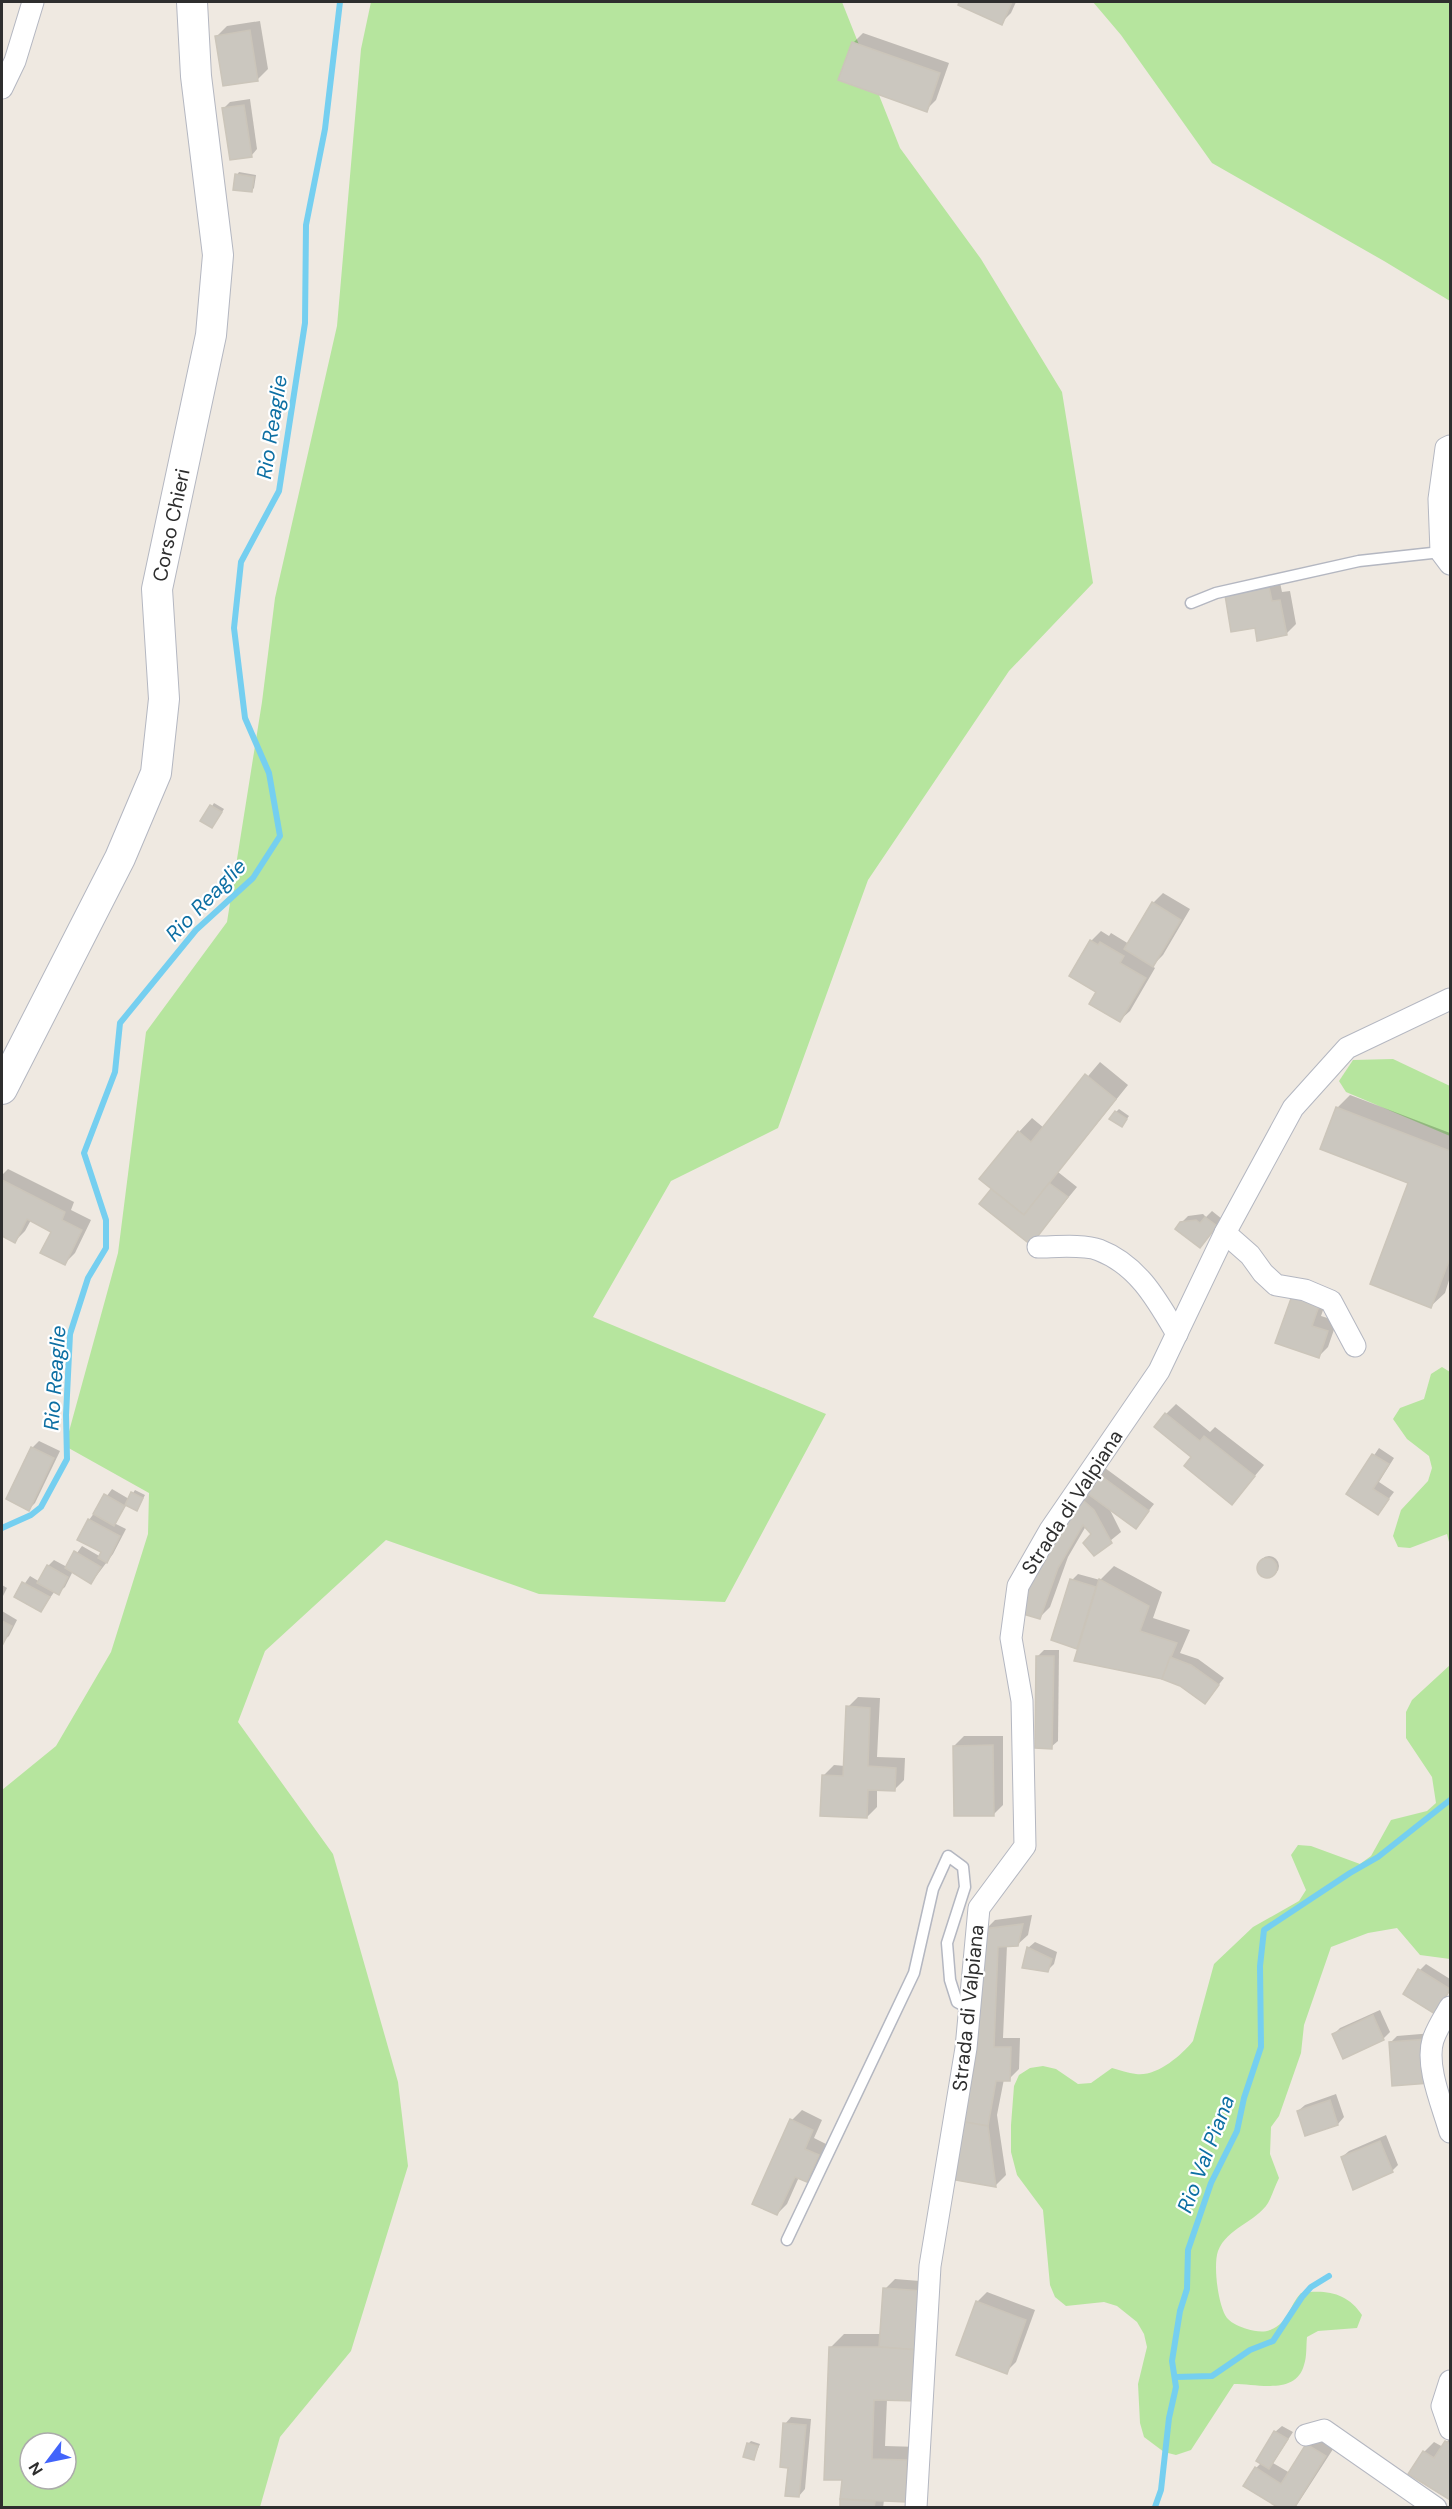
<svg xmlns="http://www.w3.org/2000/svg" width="1452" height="2509" viewBox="0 0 1452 2509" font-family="'DM Sans',sans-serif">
<rect width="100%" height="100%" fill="#efe9e1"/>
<g fill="#b6e59e" fill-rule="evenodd">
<path d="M371,2H842L900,148L981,259L1062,392L1093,583L1009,671L868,880L778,1128L671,1181L593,1317L826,1414L725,1602L539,1594L386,1540L265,1651L238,1722L333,1854L398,2082L408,2166L351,2351L280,2437L260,2507L2,2508V1790L56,1746L111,1652L148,1534L149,1493L65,1446L118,1253L146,1032L227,922L262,702L275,598L337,326L361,49ZM30,2443H66V2479H30Z"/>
<path d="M1093,2H1450V301L1384,261L1212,163L1121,35Z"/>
<path d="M1393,1059L1450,1086V1136L1346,1092L1339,1081L1353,1060Z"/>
<path d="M1442,1367L1450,1372V1546L1447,1534L1410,1548L1398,1547L1393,1536L1401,1510L1428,1481L1432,1468L1429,1456L1407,1439L1393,1419L1400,1408L1424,1399L1431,1374Z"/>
<path d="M1450,1665V1959L1420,1955L1397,1928L1368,1933L1331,1947L1304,2025L1301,2053L1279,2116L1271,2127L1270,2154L1279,2178C1275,2186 1272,2196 1268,2203C1256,2222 1227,2228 1218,2251C1213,2265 1218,2306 1227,2318C1232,2324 1241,2327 1247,2329C1254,2331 1263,2333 1270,2330C1290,2322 1288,2307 1301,2293C1326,2289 1348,2293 1362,2315L1357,2328L1318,2331L1307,2337C1306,2346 1307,2357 1304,2365C1296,2395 1258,2384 1234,2384L1191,2450L1176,2455L1164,2452L1144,2437L1140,2423L1138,2384L1147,2347L1144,2334L1137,2322L1117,2306L1104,2302L1066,2306L1055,2297L1050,2285L1043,2210L1017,2175L1011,2152V2125L1014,2086L1019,2075L1030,2068L1043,2066L1056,2069L1078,2084L1091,2083L1112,2068C1120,2070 1128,2073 1136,2074C1156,2077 1181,2056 1193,2041L1214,1964L1253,1927L1299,1901L1306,1890L1291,1855L1298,1845L1311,1846L1360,1864L1371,1856L1391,1820L1427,1811L1436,1803L1432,1777L1406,1738V1712L1412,1700Z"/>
</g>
<g fill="#0003">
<path d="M961,2H1016L1011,13L1001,23L959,4Z"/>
<path d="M260,21L268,69L258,79L217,36L227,26Z"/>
<path d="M863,33L949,63L936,100L926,110L853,43Z"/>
<path d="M250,99L257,149L251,156L224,108L230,102Z"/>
<path d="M239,172L256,175L254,188L251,191L237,175Z"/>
<path d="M1279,578L1282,592L1290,591L1296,624L1286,634L1256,626L1226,595Z"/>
<path d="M214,803L224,809L212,827L203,821Z"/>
<path d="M1163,893L1190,909L1163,955L1152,966L1155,968L1130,1011L1120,1020L1098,992L1091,941L1101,931L1109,936L1111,933L1129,944L1153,903Z"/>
<path d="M1100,1062L1128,1085L1058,1172L1077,1187L1031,1243L981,1204L993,1188L1019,1132L1032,1118L1044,1128Z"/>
<path d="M1350,1095L1450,1133V1277L1445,1293L1431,1306L1410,1182L1337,1108Z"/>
<path d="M1119,1109L1129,1116L1124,1123L1116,1112Z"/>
<path d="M8,1169L74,1202L71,1210L91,1220L75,1253L65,1263L53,1231L31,1220L25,1231L15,1241L2,1235V1175Z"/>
<path d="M1212,1211L1222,1219L1206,1240L1181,1223L1188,1216L1203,1214L1206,1217Z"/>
<path d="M1329,1293L1321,1316L1337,1321L1328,1347L1318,1357L1277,1342Z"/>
<path d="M1176,1404L1210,1432L1215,1427L1264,1465L1232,1503L1193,1457L1166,1414Z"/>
<path d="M39,1441L60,1451L35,1503L29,1509L8,1499L33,1447Z"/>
<path d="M1379,1448L1394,1458L1379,1482L1394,1492L1378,1513L1348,1494Z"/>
<path d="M1105,1468L1154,1504L1136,1527L1108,1506L1121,1532L1094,1554L1093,1534L1086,1526L1068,1557L1050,1607L1040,1617L1029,1577Z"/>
<path d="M112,1489L129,1499L135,1490L145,1495L139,1506L127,1504L114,1523L126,1529L113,1554L97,1575L91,1582L73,1571L65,1587L58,1593L55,1591L41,1610L16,1596L30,1576L40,1582L48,1566L54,1560L67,1567L82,1546L101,1557L103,1552L89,1520Z"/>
<circle cx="1269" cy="1566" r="10"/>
<path d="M1114,1566L1162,1592L1153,1618L1190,1630L1180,1653L1198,1659L1224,1678L1205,1702L1181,1684L1082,1642L1077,1647L1072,1580L1078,1574L1100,1580Z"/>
<path d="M2,1585L7,1588L2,1598Z"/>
<path d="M2,1611L17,1620L9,1636L2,1642Z"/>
<path d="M1044,1650H1059L1058,1741L1051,1747L1038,1656Z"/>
<path d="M858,1697L880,1698L877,1757L905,1758L904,1780L894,1790L877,1789V1807L867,1817L824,1775L834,1765L845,1766L848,1707Z"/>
<path d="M964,1736H1003V1805L993,1815L954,1746Z"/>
<path d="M1032,1915L1028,1935L1017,1945H1007L1003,2038H1020L1019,2069L1009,2079H1004L997,2115L1006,2175L996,2185L957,2179L979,2051L985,1930L995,1920Z"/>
<path d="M1035,1942L1057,1952L1054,1964L1048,1970L1028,1948Z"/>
<path d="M1426,1964L1450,1979V1991L1441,2006L1420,1970Z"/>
<path d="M1380,2010L1390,2032L1384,2038L1344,2057L1333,2035L1340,2028Z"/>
<path d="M1433,2033L1436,2075L1390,2043L1397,2036Z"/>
<path d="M1336,2094L1344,2117L1338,2124L1306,2134L1298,2111L1305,2105Z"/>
<path d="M802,2110L822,2120L814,2138L828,2145L816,2171L806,2180L799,2177L787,2204L777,2214L792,2120Z"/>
<path d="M1386,2135L1398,2165L1392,2171L1342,2157L1349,2151Z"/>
<path d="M895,2279L932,2282L887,2399L885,2446L920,2447L905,2501L884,2500L883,2508H841L843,2479L830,2348L844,2334H882L885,2289Z"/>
<path d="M987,2292L1035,2310L1016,2362L1006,2372L977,2302Z"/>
<path d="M791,2417L811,2419L805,2489L799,2496L789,2467L785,2424Z"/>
<path d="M1282,2426L1293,2432L1273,2463L1290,2473L1307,2445L1317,2435L1335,2446L1295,2508H1281L1256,2468L1262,2462L1275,2432Z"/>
<path d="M1450,2438V2499L1410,2473L1424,2452L1434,2442L1443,2447Z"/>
<path d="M751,2441L760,2444L754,2458L748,2444Z"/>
</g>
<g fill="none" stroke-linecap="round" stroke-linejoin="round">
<g stroke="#75cff0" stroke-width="6">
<path d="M2,1528L31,1515L41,1507L67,1459L66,1415L70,1334L88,1278L106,1248V1220L84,1153L115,1072L120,1023L196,930L253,878L280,836L269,773L245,718L234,628L241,562L279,491L305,323L306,225L325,129L340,2"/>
<path d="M1176,2377L1212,2376L1250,2350L1273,2341L1302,2297L1311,2287L1329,2276"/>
<path d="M1155,2507L1161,2490L1169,2418L1176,2387L1172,2361L1180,2311L1187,2289L1188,2250L1211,2183L1237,2131L1244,2098L1261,2047L1260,1966L1264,1930L1350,1873L1378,1857L1450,1800"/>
</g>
</g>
<g fill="#cbc7bf" stroke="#cbc5ba" stroke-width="1.5">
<path d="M959,2H1012L1002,25L958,5Z"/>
<path d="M250,30L258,81L223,86L215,36Z"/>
<path d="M852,42L940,73L927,112L838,80Z"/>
<path d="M244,105L252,157L230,160L222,108Z"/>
<path d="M235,174L254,177L252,192L233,190Z"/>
<path d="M1269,587L1272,601L1280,600L1287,635L1257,641L1255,628L1231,632L1225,595Z"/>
<path d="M210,805L222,812L212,828L200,821Z"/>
<path d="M1152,902L1181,920L1153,967L1124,949Z"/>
<path d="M1090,940L1098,945L1100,942L1124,956L1120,963L1146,978L1120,1022L1089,1004L1096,992L1069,976Z"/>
<path d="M1085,1074L1116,1099L1024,1215L979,1179L1018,1131L1031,1142Z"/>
<path d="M1336,1107L1450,1151V1258L1431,1308L1370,1284L1408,1183L1320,1149Z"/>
<path d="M1115,1111L1127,1119L1122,1127L1109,1119Z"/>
<path d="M2,1180L65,1212L62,1220L82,1230L65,1265L40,1253L51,1232L27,1219L15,1243L2,1236Z"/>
<path d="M1049,1183L1068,1197L1031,1245L979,1204L991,1189L1024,1215Z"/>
<path d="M1205,1217L1217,1226L1200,1248L1175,1229L1180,1222L1196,1220L1200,1223Z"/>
<path d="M1293,1293L1320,1303L1312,1326L1328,1331L1319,1358L1275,1343Z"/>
<path d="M1165,1413L1200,1441L1204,1436L1255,1476L1232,1505L1184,1466L1191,1457L1154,1427Z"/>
<path d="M31,1447L54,1458L29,1511L6,1499Z"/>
<path d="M1372,1454L1389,1464L1373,1489L1389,1499L1378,1515L1346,1494Z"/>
<path d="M1097,1473L1149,1511L1136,1529L1084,1491Z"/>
<path d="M131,1492L143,1498L137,1511L125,1505Z"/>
<path d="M104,1494L125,1506L114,1526L93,1514Z"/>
<path d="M1077,1495L1094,1510L1112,1543L1094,1556L1083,1543L1091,1534L1083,1525L1058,1568L1040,1619L1016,1612Z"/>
<path d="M88,1519L120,1536L107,1563L98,1558L101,1552L77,1540Z"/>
<path d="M74,1551L101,1567L91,1584L65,1568Z"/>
<circle cx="1267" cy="1568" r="10"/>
<path d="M47,1565L68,1577L59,1595L37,1583Z"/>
<path d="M1070,1579L1096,1587L1077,1649L1051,1640Z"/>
<path d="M1099,1579L1149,1606L1140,1631L1177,1643L1162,1679L1074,1661Z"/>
<path d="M22,1582L50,1597L41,1612L14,1597Z"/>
<path d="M2,1621L12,1626L3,1644L2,1643Z"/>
<path d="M1036,1656H1054L1052,1749L1035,1748Z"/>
<path d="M1170,1657L1191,1665L1219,1685L1205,1704L1180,1686L1162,1679Z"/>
<path d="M846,1706L870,1708L868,1766L896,1768L895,1791L868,1790L867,1818L820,1816L822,1775L843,1776Z"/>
<path d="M993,1745L994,1816H954L953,1746Z"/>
<path d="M1023,1924L1018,1946L998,1947L994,2047H1011L1010,2081H996L988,2126L964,2122L977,2051L983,1929Z"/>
<path d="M1027,1947L1052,1959L1048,1972L1022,1968Z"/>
<path d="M1418,1969L1450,1989L1435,2014L1403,1994Z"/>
<path d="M1373,2015L1384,2040L1343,2059L1332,2034Z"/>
<path d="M1427,2039L1430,2083L1392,2086L1389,2042Z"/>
<path d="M1330,2100L1338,2125L1305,2136L1297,2111Z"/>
<path d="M790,2119L813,2130L805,2149L819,2155L807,2182L795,2177L777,2215L752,2204Z"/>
<path d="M964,2122L988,2126L996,2187L955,2180Z"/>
<path d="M1380,2141L1393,2172L1353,2190L1341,2157Z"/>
<path d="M883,2288L923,2291L919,2350L879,2347Z"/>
<path d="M976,2301L1026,2320L1007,2374L956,2355Z"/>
<path d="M829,2347H879L919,2350L918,2401L874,2400L872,2459L907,2460L906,2502L840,2499L842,2480H824Z"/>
<path d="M783,2423L806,2425L799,2497L785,2496L788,2468L780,2467Z"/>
<path d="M1274,2431L1288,2439L1269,2469L1256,2461Z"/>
<path d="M1445,2441L1450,2444V2500L1408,2474L1423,2451L1434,2458Z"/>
<path d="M747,2443L758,2446L754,2460L743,2457Z"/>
<path d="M1306,2444L1326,2456L1294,2508H1279L1243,2486L1255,2467L1281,2484Z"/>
<path d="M840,2499L875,2502L874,2508H840Z"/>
</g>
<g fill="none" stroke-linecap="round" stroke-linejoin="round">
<defs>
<g id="lane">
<path d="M1191,603L1216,593L1359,561L1441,552"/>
<path d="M787,2240L914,1973L933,1889L948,1856L963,1867L965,1887L947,1943L950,1980L957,2002L970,2009"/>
</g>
<g id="street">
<path d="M2,88L15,61L33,2"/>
<path d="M1450,446L1446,448L1439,499L1441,552L1450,564"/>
<path d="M1225,1233L1250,1255L1263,1273L1276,1285L1305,1290L1331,1301L1355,1346"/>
<path d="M1038,1247C1054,1247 1084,1244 1099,1250C1138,1265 1157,1300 1177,1334"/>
<path d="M1450,2007C1444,2018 1437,2028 1433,2040C1425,2066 1443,2107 1450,2132"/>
<path d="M1450,2381L1442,2406L1450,2429"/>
<path d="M1306,2435L1324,2430L1436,2508"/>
<path d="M916,2508L930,2266L966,2048L979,1908L1025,1846L1022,1701L1011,1638L1018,1586L1050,1530L1159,1371L1225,1233L1293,1108L1347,1048L1450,999"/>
</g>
<path id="secondary" d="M2,1089L120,858L156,773L164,699L157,589L211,335L218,255L196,76L192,2"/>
</defs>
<use href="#lane" stroke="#b4b7c1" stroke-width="13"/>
<use href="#street" stroke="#b4b7c1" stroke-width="23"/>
<use href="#secondary" stroke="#b4b7c1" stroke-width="32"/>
<use href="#lane" stroke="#fff" stroke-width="10"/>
<use href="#street" stroke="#fff" stroke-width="21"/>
<use href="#secondary" stroke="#fff" stroke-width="30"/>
</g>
<g text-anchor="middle" stroke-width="4.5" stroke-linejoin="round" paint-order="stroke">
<g font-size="20" fill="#2e2e2e" stroke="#fff">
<text transform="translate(171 525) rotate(-78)" y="7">Corso Chieri</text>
<text transform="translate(1072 1502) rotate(-57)" y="7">Strada di Valpiana</text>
<text transform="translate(968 2008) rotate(-84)" y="7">Strada di Valpiana</text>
</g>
<g font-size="21" font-style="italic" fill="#0d6fa3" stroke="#fff">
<text transform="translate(272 427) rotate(-81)" y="7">Rio Reaglie</text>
<text transform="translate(206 900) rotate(-46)" y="7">Rio Reaglie</text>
<text transform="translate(55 1378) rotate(-86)" y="7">Rio Reaglie</text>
<text transform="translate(1206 2154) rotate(-69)" y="7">Rio Val Piana</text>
</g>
</g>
<rect width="1452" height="2509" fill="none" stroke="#2e2e2e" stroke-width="6"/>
<g transform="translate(48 2461) rotate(238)"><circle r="28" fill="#ffffff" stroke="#ababab" stroke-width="1.5"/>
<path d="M0-4.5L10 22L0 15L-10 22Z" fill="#4264fb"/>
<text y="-9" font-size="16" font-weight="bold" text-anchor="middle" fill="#2e2e2e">N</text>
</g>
</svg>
